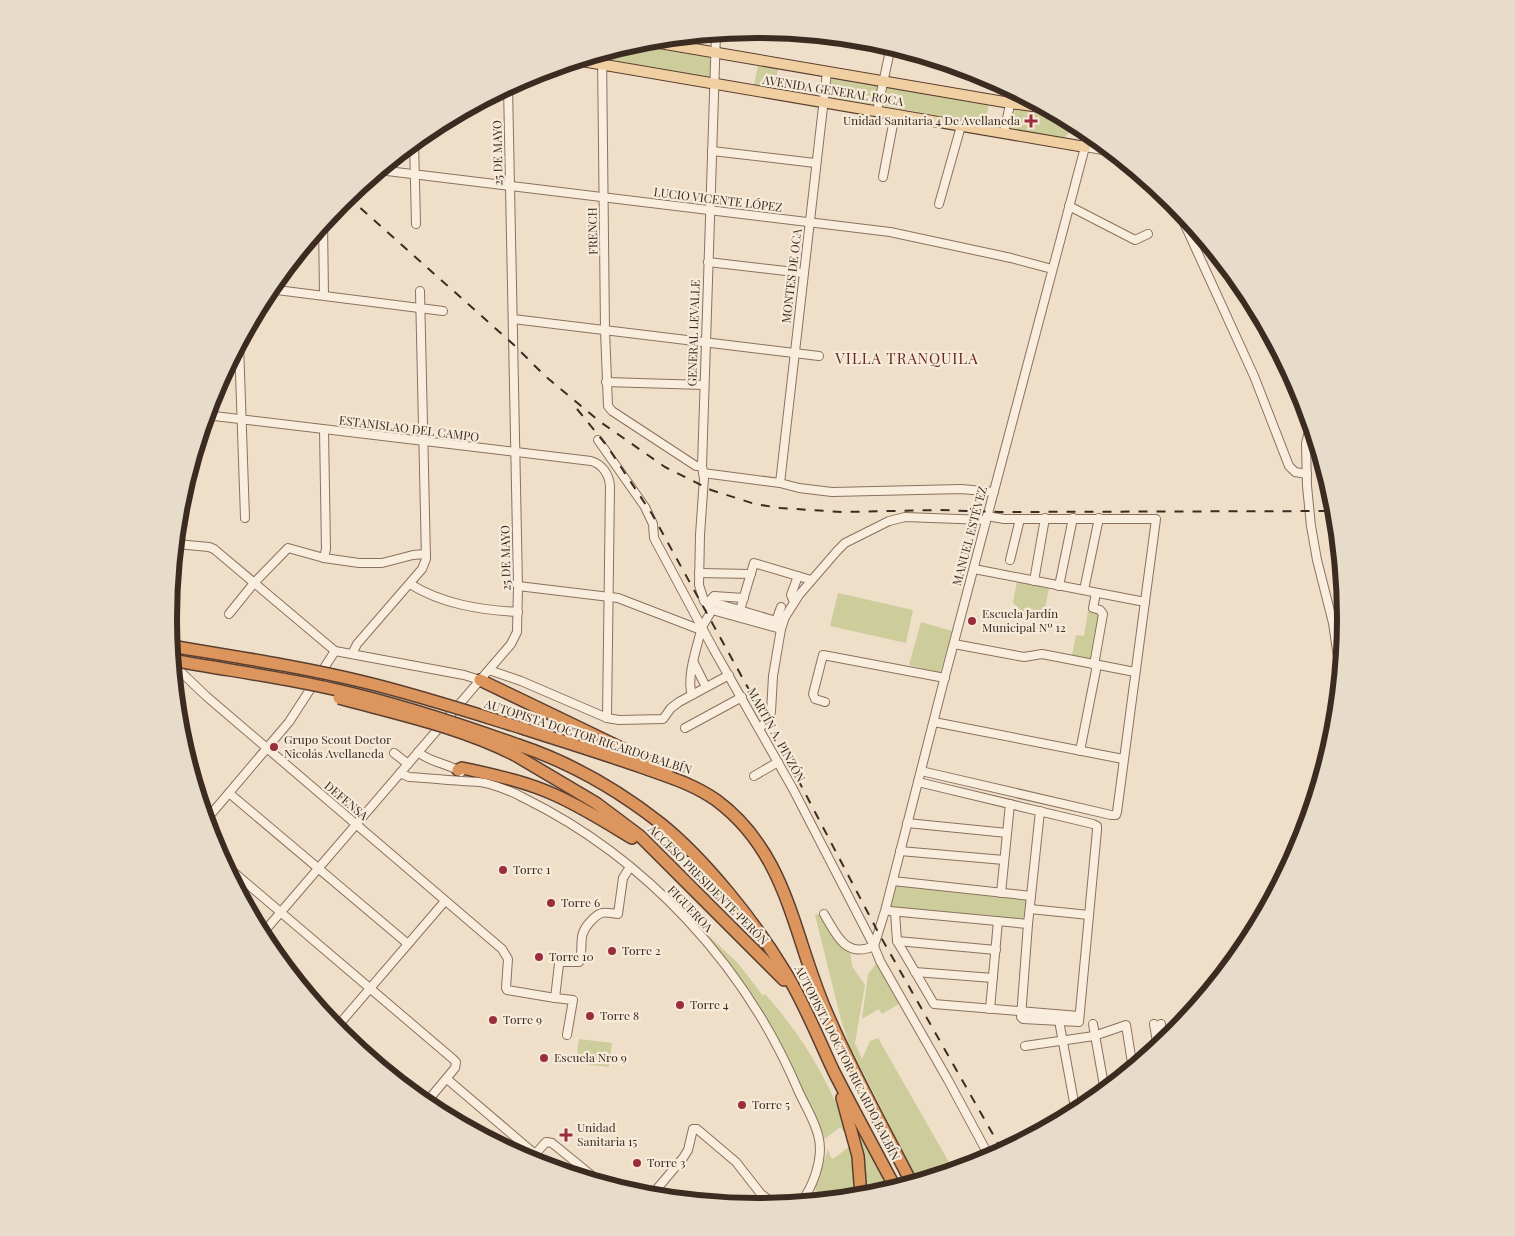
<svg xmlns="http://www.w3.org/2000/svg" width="1515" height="1236" viewBox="0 0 1515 1236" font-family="'Playfair Display',serif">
<rect width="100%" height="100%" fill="#efdfc9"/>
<g fill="#cdcd9c">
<path d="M634,43L708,56L711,61L710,77L706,78L610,62L607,59V51Z"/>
<path d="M758,65L778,69L774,89L754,85Z"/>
<path d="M834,78L876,85L878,88L874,105L870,107L828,99L830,81Z"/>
<path d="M886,86L989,103L985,124L885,106L883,102Z"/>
<path d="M1015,110L1052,111L1072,121L1069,133L1063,139L1011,130L1010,128Z"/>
<path d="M1017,581L1049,588L1043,618L1026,615L1013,603Z"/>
<path d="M838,593L913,610L906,643L830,626Z"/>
<path d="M1088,611L1100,613L1091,659L1072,655L1076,635L1084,636Z"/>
<path d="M921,622L952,631L940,673L909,665Z"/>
<path d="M896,884L1028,897L1026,921L890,908Z"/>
<path d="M820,914C828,928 833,945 850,950L852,966L865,985L855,1043L862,1059L870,1041L878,1038L954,1171L918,1182L849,1044L841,1020L815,915Z"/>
<path d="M698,926L738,963L763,996L765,994C804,1037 832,1086 850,1140L840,1127L825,1139L786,1054L744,985Z"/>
<path d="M877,963L899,1004L882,1014L879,1009L862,1019L868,974Z"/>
<path d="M579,1039L612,1043L609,1067L576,1063Z"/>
<path d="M856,1128L889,1191L866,1197Z"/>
<path d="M851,1145L859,1197L819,1201L815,1191L816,1186L828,1149L830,1156L833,1159Z"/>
</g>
<path fill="#aac3b9" stroke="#709286" d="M1325,469L1335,503L1346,612L1326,492Z"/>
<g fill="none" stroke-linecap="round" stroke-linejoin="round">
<defs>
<g id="minor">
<path d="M602,53L605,330L608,406L612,411L696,466H702"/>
<path d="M877,111L891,46"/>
<path d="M1004,133L1013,90"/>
<path d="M414,141L416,224"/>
<path d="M712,151L815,163"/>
<path d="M379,170L890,232L1011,258L1052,269"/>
<path d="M883,177L895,114"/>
<path d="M1174,201L1254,376L1289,466L1295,472L1307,474"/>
<path d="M939,204L961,126"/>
<path d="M1069,206L1135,240L1148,234"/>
<path d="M323,223L324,295"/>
<path d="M708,262L803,273"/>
<path d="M269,289L443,311"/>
<path d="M513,319L819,356"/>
<path d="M239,344L245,518"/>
<path d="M606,382L704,385"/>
<path d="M206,415L591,461C602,464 609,474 610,486L607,718"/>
<path d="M1311,424L1306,443L1307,486L1311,526L1317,560L1333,623L1341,678"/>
<path d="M324,430L326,549L324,558"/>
<path d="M598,440L645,507L653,524L654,538L714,650L793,789L874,946L880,961L948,1080L990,1158"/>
<path d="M703,473L780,483L799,488L832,492L961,489L994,492"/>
<path d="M780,483L827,72"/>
<path d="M176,544L209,547L214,549L335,651L464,675L480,680"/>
<path d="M1010,560L1020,519"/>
<path d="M974,569L1145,602"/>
<path d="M699,573L751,574"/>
<path d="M1034,581L1045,518"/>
<path d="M410,584C442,604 480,610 518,612"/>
<path d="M518,586L618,598L701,630L702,627"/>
<path d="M1059,586L1073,518"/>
<path d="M1084,590L1099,518"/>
<path d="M709,601L714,596L744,598"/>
<path d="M794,602L791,595L798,576"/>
<path d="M706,603L709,601L776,621L781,607"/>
<path d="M712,610L704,601L699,585L700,535L704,478L702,466L716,33"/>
<path d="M712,610L781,629"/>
<path d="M740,610L754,563L811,580"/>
<path d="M229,614L254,583L288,548L324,558L359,563H382L413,555L426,554"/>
<path d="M702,627L712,610"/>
<path d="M954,644L1024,657L1042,654L1135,672"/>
<path d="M171,651L182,673L206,696L502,949L508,959L506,988L507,990L555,998L559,964L561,962H579C585,946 576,937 590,922C601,910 603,912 618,914L623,878L630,867"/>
<path d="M352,654L357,644L422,569L426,559L420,291"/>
<path d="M694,663L706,687"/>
<path d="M1094,665L1103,614L1100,610L1093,608L1096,593"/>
<path d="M489,670L521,681L607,718L619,720L663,719L671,708L679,702L729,675"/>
<path d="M692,695C686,677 697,648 701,630"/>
<path d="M825,702L815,699L813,694L823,655L945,678"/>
<path d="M934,722L1123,759"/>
<path d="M685,728L742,697"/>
<path d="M759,728L768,721L771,712L773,676L781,629L785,617L799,595L837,551L845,543L889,521L905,517L986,520"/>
<path d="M1080,751L1097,665"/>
<path d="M418,752C431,763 447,763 461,772"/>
<path d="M394,753L408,764"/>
<path d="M921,771L1111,815H1116L1117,812L1156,519H1004L987,516"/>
<path d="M400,773L409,777C427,778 445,780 462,781C471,782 480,781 489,784C500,787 513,792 524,798C646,858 745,965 798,1090C805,1106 816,1122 819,1139C823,1159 813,1188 800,1203"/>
<path d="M754,776L778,762"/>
<path d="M918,782L1093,824L1097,826V830L1079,1022L1023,1019L1021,1017L1028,924L1040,811"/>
<path d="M229,793L408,944"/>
<path d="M206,820L289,722L335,651"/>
<path d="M907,823L1007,833"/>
<path d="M900,851L1004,860"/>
<path d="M224,864L453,1059L456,1062L455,1068L425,1104"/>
<path d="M893,881L1031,896"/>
<path d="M1001,893L1010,804"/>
<path d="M1030,909L1089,915"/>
<path d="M890,911L1028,924"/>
<path d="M895,912L897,941L934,1004L1079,1016"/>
<path d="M824,914C836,934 845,959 874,946"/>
<path d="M262,934L511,644L517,632L518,586L508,86"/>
<path d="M897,941L996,950"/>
<path d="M874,946L885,911L944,680L1085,147L1115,152"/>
<path d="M915,972L993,978"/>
<path d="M555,998L573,1000L567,1035"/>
<path d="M990,1009L998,921"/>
<path d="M1061,1016L1060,1026L1076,1113"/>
<path d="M1093,1024L1105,1091"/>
<path d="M1154,1024L1158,1048"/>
<path d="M1161,1024L1164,1043"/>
<path d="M336,1028L445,901"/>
<path d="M1025,1046L1094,1036L1126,1025L1133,1069"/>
<path d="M447,1079L535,1154"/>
<path d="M529,1161L546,1142L552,1143L601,1183"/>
<path d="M650,1197L683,1158L688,1150L693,1129H697L736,1162L761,1194L776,1205"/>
</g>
<g id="major">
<path d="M642,40L1010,103L1047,108"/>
<path d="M576,60L1085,147L1089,132"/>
</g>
<g id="highway">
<path d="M480,680L667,770"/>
<path d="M525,729C565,742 604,754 644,768C669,777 693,784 716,800C788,853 793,936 826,1011C851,1070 883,1127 912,1184"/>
<path d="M518,745C569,762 618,790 660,823C704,858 755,922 784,970C804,1002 818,1038 834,1072C854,1111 875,1150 896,1189"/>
<path d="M515,755L596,803L640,836L784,980"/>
<path d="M458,770L462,768C493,775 525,781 555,795C582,807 607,823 632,838"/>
<path d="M842,1098L858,1156L861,1197"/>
</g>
</defs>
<use href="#minor" stroke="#8b715d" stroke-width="10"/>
<use href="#major" stroke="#5a3f31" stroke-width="12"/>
<use href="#highway" stroke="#5a3f31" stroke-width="14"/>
<use href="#minor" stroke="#f9eddd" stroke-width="8"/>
<use href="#major" stroke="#f0cfa2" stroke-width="10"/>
<use href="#highway" stroke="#dc955c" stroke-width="11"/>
<g stroke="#3c2b21" stroke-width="2" stroke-dasharray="9 9" stroke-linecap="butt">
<path d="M347,196L514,345L544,375L599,421L665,467L711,490L755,504L780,508L842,512L938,510L1000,512L1336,511"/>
<path d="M577,409L607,446L652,514L784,753L878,932L1003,1152"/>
</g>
<defs>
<g id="highway-bridge">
<path d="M171,646C237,657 303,667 368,683C421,696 473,713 525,729"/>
<path d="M172,660C226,670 280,677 333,689C396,703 457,723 518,745"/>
<path d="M339,698C398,714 460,727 515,755"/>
</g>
</defs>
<use href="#highway-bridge" stroke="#5a3f31" stroke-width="14" stroke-linecap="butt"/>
<use href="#highway-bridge" stroke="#dc955c" stroke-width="11"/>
</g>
<g fill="#9a2d3b" stroke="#f6ead9" stroke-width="2">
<path d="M1028.5 113.5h5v5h5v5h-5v5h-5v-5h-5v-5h5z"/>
<circle cx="972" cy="621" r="5"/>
<circle cx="274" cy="747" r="5"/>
<circle cx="503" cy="870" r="5"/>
<circle cx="551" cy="903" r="5"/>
<circle cx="612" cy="951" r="5"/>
<circle cx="539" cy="957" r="5"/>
<circle cx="680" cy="1005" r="5"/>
<circle cx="590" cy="1016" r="5"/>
<circle cx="493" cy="1020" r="5"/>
<circle cx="544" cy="1058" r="5"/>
<circle cx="742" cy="1105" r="5"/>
<path d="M563.5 1127.5h5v5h5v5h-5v5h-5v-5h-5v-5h5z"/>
<circle cx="637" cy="1163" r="5"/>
</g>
<g text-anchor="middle" stroke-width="4.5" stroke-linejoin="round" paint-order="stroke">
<g font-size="12" fill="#3c2b21" stroke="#f6ead9">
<text transform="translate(833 91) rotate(9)" y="4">AVENIDA GENERAL ROCA</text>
<text transform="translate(498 153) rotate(-91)" y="4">25 DE MAYO</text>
<text transform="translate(718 200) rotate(7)" y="4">LUCIO VICENTE LÓPEZ</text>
<text transform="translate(593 231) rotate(-91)" y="4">FRENCH</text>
<text transform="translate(792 276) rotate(-83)" y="4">MONTES DE OCA</text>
<text transform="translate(694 333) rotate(-88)" y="4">GENERAL LEVALLE</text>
<text transform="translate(409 429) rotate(7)" y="4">ESTANISLAO DEL CAMPO</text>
<text transform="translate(970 536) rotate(-75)" y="4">MANUEL ESTÉVEZ</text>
<text transform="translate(506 558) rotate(-91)" y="4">25 DE MAYO</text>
<text transform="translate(776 735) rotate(61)" y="4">MARTÍN A. PINZÓN</text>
<text transform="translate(588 737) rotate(18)" y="4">AUTOPISTA DOCTOR RICARDO BALBÍN</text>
<text transform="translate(346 801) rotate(40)" y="4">DEFENSA</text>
<text transform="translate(708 885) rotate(45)" y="4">ACCESO PRESIDENTE PERÓN</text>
<text transform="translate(690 909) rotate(46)" y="4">FIGUEROA</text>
<text transform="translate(847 1063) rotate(63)" y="4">AUTOPISTA DOCTOR RICARDO BALBÍN</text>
</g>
<g font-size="12" fill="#3c2b21" stroke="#f6ead9" text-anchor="start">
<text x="1020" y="125" text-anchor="end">Unidad Sanitaria 4 De Avellaneda</text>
<text x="982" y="618">Escuela Jardín<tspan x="982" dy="14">Municipal Nº 12</tspan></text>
<text x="284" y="744">Grupo Scout Doctor<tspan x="284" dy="14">Nicolás Avellaneda</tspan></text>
<text x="513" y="874">Torre 1</text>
<text x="561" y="907">Torre 6</text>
<text x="622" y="955">Torre 2</text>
<text x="549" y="961">Torre 10</text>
<text x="690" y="1009">Torre 4</text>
<text x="600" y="1020">Torre 8</text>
<text x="503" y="1024">Torre 9</text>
<text x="554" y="1062">Escuela Nro 9</text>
<text x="752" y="1109">Torre 5</text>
<text x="577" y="1132">Unidad<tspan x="577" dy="14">Sanitaria 15</tspan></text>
<text x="647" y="1167">Torre 3</text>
</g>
<g font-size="15" letter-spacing="1" fill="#692720" stroke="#f6ead9">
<text x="907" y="364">VILLA TRANQUILA</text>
</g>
</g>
<path d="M0 0H1515V1236H0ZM177 618a580 580 0 1 1 1160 0a580 580 0 1 1-1160 0Z" fill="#e7dbca" fill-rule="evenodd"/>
<path fill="none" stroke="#3c2b21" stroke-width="6" d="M177 618a580 580 0 1 1 1160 0a580 580 0 1 1-1160 0Z"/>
</svg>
